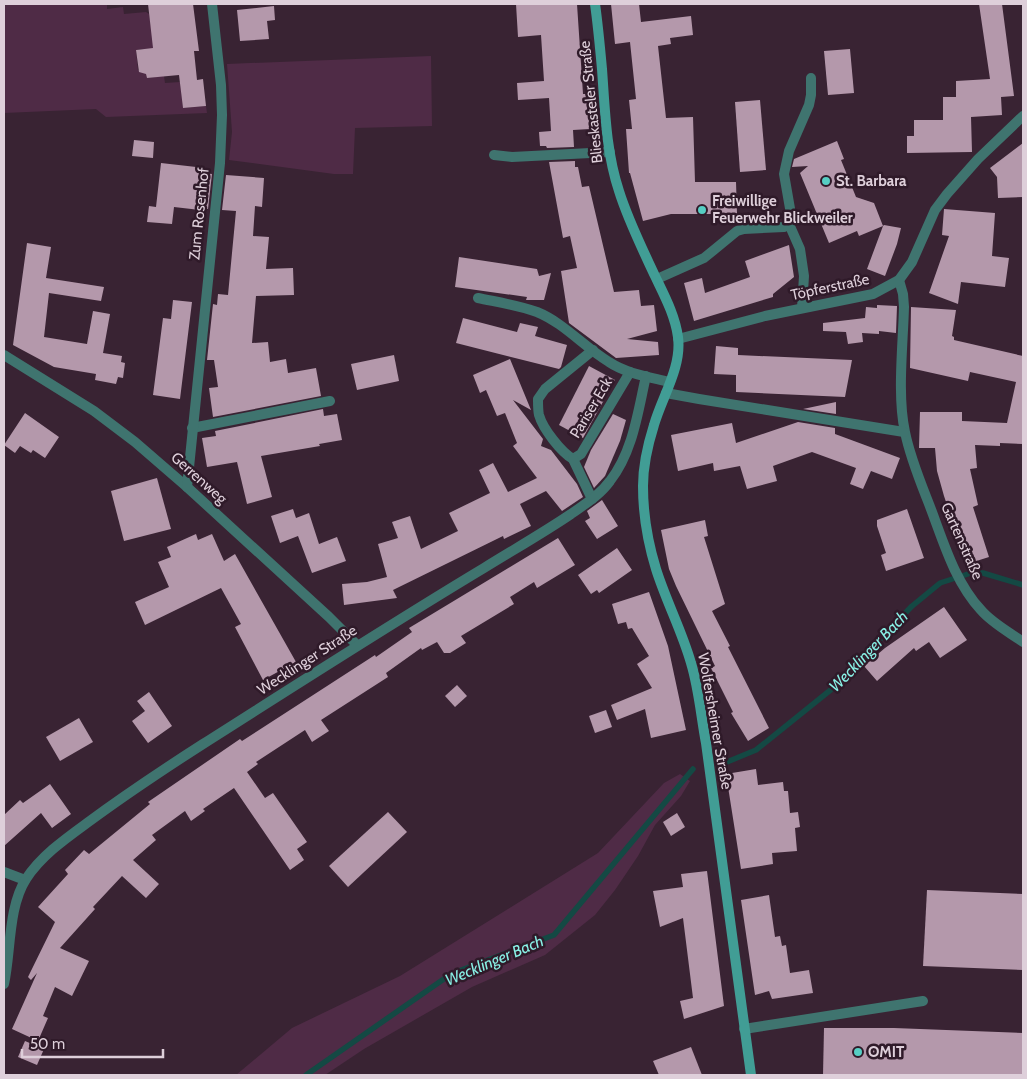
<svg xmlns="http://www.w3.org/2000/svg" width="1027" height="1079" viewBox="0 0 1027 1079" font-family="Cabin,sans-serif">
<rect width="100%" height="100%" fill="#392333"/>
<g fill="#4f2b46">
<path d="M4,4H107V9L123,7L124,14L146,12L149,14L151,27H154L172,54L143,49L136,50L138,70H146L147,78L164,76L165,83L180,82L183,108L206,106L207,113L106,117L96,109L4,113Z"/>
<path d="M431,56L432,126L355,128L353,174H334L229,160L232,132L227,64Z"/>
<path d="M680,774L690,781L681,796L655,825L638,856L615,890L595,915L545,955L472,987L364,1049L325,1075H236L292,1028L400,976L598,853L664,783Z"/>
</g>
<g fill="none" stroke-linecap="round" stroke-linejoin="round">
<g stroke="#144944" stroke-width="5.5">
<path d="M722,764L756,750L833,688L912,606L940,583L971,573H983L1023,585"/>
<path d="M306,1075L451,974L554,935L693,769"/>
</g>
</g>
<g fill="#b498ab">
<path d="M148,4H193L199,51H194L197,80L203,79L206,106L183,108L179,75L147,78L146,74L139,72L136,50L153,48Z"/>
<path d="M516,4H577L583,94H588L590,129L573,130L574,147L547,148L546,146H540L539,132L551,131L549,98L518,100L517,83L544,81L541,35L518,37Z"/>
<path d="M611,4H639L641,22L691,16L693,35L670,38L671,44L658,46L666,118L693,117L695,182H736L737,214H671L643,221L630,173H629L626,129H632L629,100L636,99L630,42L615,44Z"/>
<path d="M979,4H1002L1014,96L1001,97L1002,115L971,117L972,152L907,153V136H914V120H943V97H956V81L990,79Z"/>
<path d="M274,6L275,20L267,21L269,39L240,41L237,10Z"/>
<path d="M850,49L854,93L828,95L824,51Z"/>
<path d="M760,100L766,170L740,172L735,102Z"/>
<path d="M134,140L154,142L153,158L132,156Z"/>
<path d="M837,141L844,159L841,160L856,197L874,203L883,226L884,225L901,228L897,244L885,276L867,269L883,226L859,236L857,231L829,243L800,173L808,166L792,167L794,159Z"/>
<path d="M1023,143V197L998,198L997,177L990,168Z"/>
<path d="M575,161V167H578L582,187L589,186L614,292L639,290L641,306L654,305L657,331L627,339L658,342L659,355L616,358L569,323L561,271L577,268L570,236L563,238L549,162Z"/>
<path d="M161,163L205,168L204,173L212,174L208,209H200V210L174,207L172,224L147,222L149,206L156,207Z"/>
<path d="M226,175L264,178L262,207L255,206L253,236L269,237L266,269L293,268L294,295L256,296L252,343L268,342L270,362L286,359L288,373L316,368L321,396L213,417L209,388L218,387L214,360H207L213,304L217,305L218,294L228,295L236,211L222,210Z"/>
<path d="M944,209L995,213L992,256L1009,258L1005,287L961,282L958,304L929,293L949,236L942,235Z"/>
<path d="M27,243L51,247L46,278L104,287L101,301L49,293L44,337L87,344L93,311L110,314L103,353L122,356L121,362L125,363L123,378L118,377L116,384L95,380L96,374L54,367L13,345Z"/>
<path d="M789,245L794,277L773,294V297L694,321L684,283L702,278L705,293L750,277L745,261Z"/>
<path d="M459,257L537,269L539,276L551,273L544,300H526L527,297L455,287Z"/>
<path d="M173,300L192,302L180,399L153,395L163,318L171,319Z"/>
<path d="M877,305L897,306L896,333L879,331V334L862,333L863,342L848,344L846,332L823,331V323L865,318L866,307L877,308Z"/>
<path d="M911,307L956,310L952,336L954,337V340L1023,356V444L1000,443V446L975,445L977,468L970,469L978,505L973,507L989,557L967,564L944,496L937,471L935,448H919L920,412H962V421L1007,423L1016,382L970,372L968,381L910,368Z"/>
<path d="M463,318L517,332L520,323L538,327L535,336L567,345L561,367L559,369L456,343Z"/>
<path d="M716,346L738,348V355L852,360L845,397L736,392V375L714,374Z"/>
<path d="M394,355L399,381L357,390L351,364Z"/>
<path d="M510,359L531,410L513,400L543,439L541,446L551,450L577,484L583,497L562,511L546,491L520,504L531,526L504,539L503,536L393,590L397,598L344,605L342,584L367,582L387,577L378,544L398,538L392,522L410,516L421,549L458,531L449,513L490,493L479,470L493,463L508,492L537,478L513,446L517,443L505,413L497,416L486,390L480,393L473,375Z"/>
<path d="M589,366L615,380L583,438L559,425Z"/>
<path d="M836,402V414L803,409Z"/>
<path d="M323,409L324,416L337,414L342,440L319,444L320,446L261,456L272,497L247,504L237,462L207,467L202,438L216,436L215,431Z"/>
<path d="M25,413L59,437L45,458L33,450L31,453L20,446L15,453L4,445Z"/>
<path d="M613,414L626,420L620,441L605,476L594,488L584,467L591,450Z"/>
<path d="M798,422L835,428V434L900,458L892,479L871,471L863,489L850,484L856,468L812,452L773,466L777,481L747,489L740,466L714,471L713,463L678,471L671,435L732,423L736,443Z"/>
<path d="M157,478L171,529L124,541L111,491Z"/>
<path d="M602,500L618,526L597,539L585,521L590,518L587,511Z"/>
<path d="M293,509L296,518L309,513L319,544L337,537L346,561L312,573L298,536L280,543L271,516Z"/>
<path d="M907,509L924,558L886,571L881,555L886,553L877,526V520Z"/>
<path d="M705,520L708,536L704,537L725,604L712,611L730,646L728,647L769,728L748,741L731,713L733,712L711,668L715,666L676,586L669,569L661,530Z"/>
<path d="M196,534L198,540L212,534L224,561L235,554L296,662L263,680L235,627L241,624L221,588L145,625L135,602L169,587L158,562L171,557L167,547Z"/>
<path d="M558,538L575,565L537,588L534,582L510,597L514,604L461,636L466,643L450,653H444L437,642L422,650L421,648L386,673L388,677L321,720L329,731L312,742L305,730L256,762L258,764L247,772L265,798L273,793L307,842L297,849L304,860L290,870L234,788L203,809L205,811L191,821L185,811L152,835L156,840L133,860L159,884L146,898L122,876L93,907L95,909L60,948L89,961L72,996L55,987L43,1016L48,1018L38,1041L12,1029L37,973L31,980L28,977L55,922L38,907L68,874L65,870L84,850L89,854L150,804L148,802L240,739L242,741L375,655L376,657L412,632L409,628Z"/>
<path d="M617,548L632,570L599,593L597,590L591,594L578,575Z"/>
<path d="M649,592L668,646L686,730L651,738L645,709L617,720L611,705L652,688L637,664L649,656L632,628L628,629L626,622L618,624L612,604Z"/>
<path d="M944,607L967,640L940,658L929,642L916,651L914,648L877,681L864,666L885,648Z"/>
<path d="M457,685L467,696L455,707L445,696Z"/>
<path d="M149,692L172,726L148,743L132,721L145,711L137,701Z"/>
<path d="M606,710L612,727L595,733L589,716Z"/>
<path d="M79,718L93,742L60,761L46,737Z"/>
<path d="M756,769L758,785L783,782L784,791H788L790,813L798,812L800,827L795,828L797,851L772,853L773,864L741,869L726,774Z"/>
<path d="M50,784L71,814L52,828L41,813L4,846V815L20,800L23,803Z"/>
<path d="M388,812L407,832L348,887L329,866Z"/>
<path d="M677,813L685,827L671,836L663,822Z"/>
<path d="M707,871L724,1006L684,1019L680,1001L693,998L683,918L660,927L653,891L683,887L681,874Z"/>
<path d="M927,890L1023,894V970L923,966Z"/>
<path d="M769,895L775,937L780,936L782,946L786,945L790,973L809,970L813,993L772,999L769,991L755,995L741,900Z"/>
<path d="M824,1028H894L1023,1033V1075H823Z"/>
<path d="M25,1041L44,1049L37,1065L18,1057Z"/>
<path d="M691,1047L702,1075H659L653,1061Z"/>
</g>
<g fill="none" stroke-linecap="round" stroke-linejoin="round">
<g stroke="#3f746f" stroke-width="10">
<path d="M494,155L512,157L610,152"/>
<path d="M789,224L800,249L804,276L802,308"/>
<path d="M593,350L545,389L538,399C538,404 538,411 539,415C543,429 561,452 573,459L581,454L630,372"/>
<path d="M192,428L330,401"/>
<path d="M573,459L592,499"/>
<path d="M744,1029L923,1001"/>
</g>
<g stroke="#3f746f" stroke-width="10">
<path d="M657,279L704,258L737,231L744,229L784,227L792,220L784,174L789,151L809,105L811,95V78"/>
<path d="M899,280L903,294L904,307C903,345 897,396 905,432C910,457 920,481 929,504C943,540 954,581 981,610C992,623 1009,632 1023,642"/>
<path d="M478,298C497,302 518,305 537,312C564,323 584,347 609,362C627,374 650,377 670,382"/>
<path d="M678,339L765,316L873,294L899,280L912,262L935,210L947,194L978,159L1023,116"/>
<path d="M4,355L94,411L135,442L187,487L329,617L357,645"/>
<path d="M666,393L699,399L904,432"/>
<path d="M187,487L220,163L222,115L221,85L212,4"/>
<path d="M4,872L25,880"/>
<path d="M4,984C11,952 8,907 26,879C41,856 65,839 87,823C125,795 164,769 203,744C296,685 389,625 484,568C513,550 543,533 571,514C585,504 600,495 610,481C633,452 638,411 646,376"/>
</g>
<path stroke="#419d95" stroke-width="10" d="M595,4C598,25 600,47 602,69C605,110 606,152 619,191C628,220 642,248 655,276C664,295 675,315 678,337C682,367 662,397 654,425C648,444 643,466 643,486C643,514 648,543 656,569C666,601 682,631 691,663C699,689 701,717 706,743L751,1075"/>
</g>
<g fill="#56cec3" stroke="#2f1a29" stroke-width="2">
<circle cx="826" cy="181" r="5"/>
<circle cx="702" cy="210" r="5"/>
<circle cx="858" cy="1052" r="5"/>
</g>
<g text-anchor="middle" stroke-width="5" stroke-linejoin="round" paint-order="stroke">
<g font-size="15" fill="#decfda" stroke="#2f1a29">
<text transform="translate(591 102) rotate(-96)" y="5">Blieskasteler Straße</text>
<text transform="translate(199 214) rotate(-84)" y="5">Zum Rosenhof</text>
<text transform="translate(830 287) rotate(-12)" y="5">Töpferstraße</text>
<text transform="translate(591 408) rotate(-59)" y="5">Pariser Eck</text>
<text transform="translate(199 478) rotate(42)" y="5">Gerrenweg</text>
<text transform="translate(962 541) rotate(66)" y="5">Gartenstraße</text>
<text transform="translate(307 660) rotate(-33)" y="5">Wecklinger Straße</text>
<text transform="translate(715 721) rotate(80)" y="5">Wolfersheimer Straße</text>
</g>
<g font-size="15" font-weight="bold" fill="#decfda" stroke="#2f1a29" text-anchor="start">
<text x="836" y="186">St. Barbara</text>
<text x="712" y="206">Freiwillige<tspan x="712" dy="17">Feuerwehr Blickweiler</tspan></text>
<text x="868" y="1057">OMIT</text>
</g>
<g font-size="16" font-style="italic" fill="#89f1e6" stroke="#2f1a29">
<text transform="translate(868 651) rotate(-46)" y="6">Wecklinger Bach</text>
<text transform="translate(494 960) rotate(-23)" y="6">Wecklinger Bach</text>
</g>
</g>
<rect width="1027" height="1079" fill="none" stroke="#decfda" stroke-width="10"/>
<path d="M22 1049v8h141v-8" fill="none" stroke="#decfda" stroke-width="2.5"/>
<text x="30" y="1049" font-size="15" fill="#decfda" stroke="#2f1a29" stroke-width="4" paint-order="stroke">50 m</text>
</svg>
